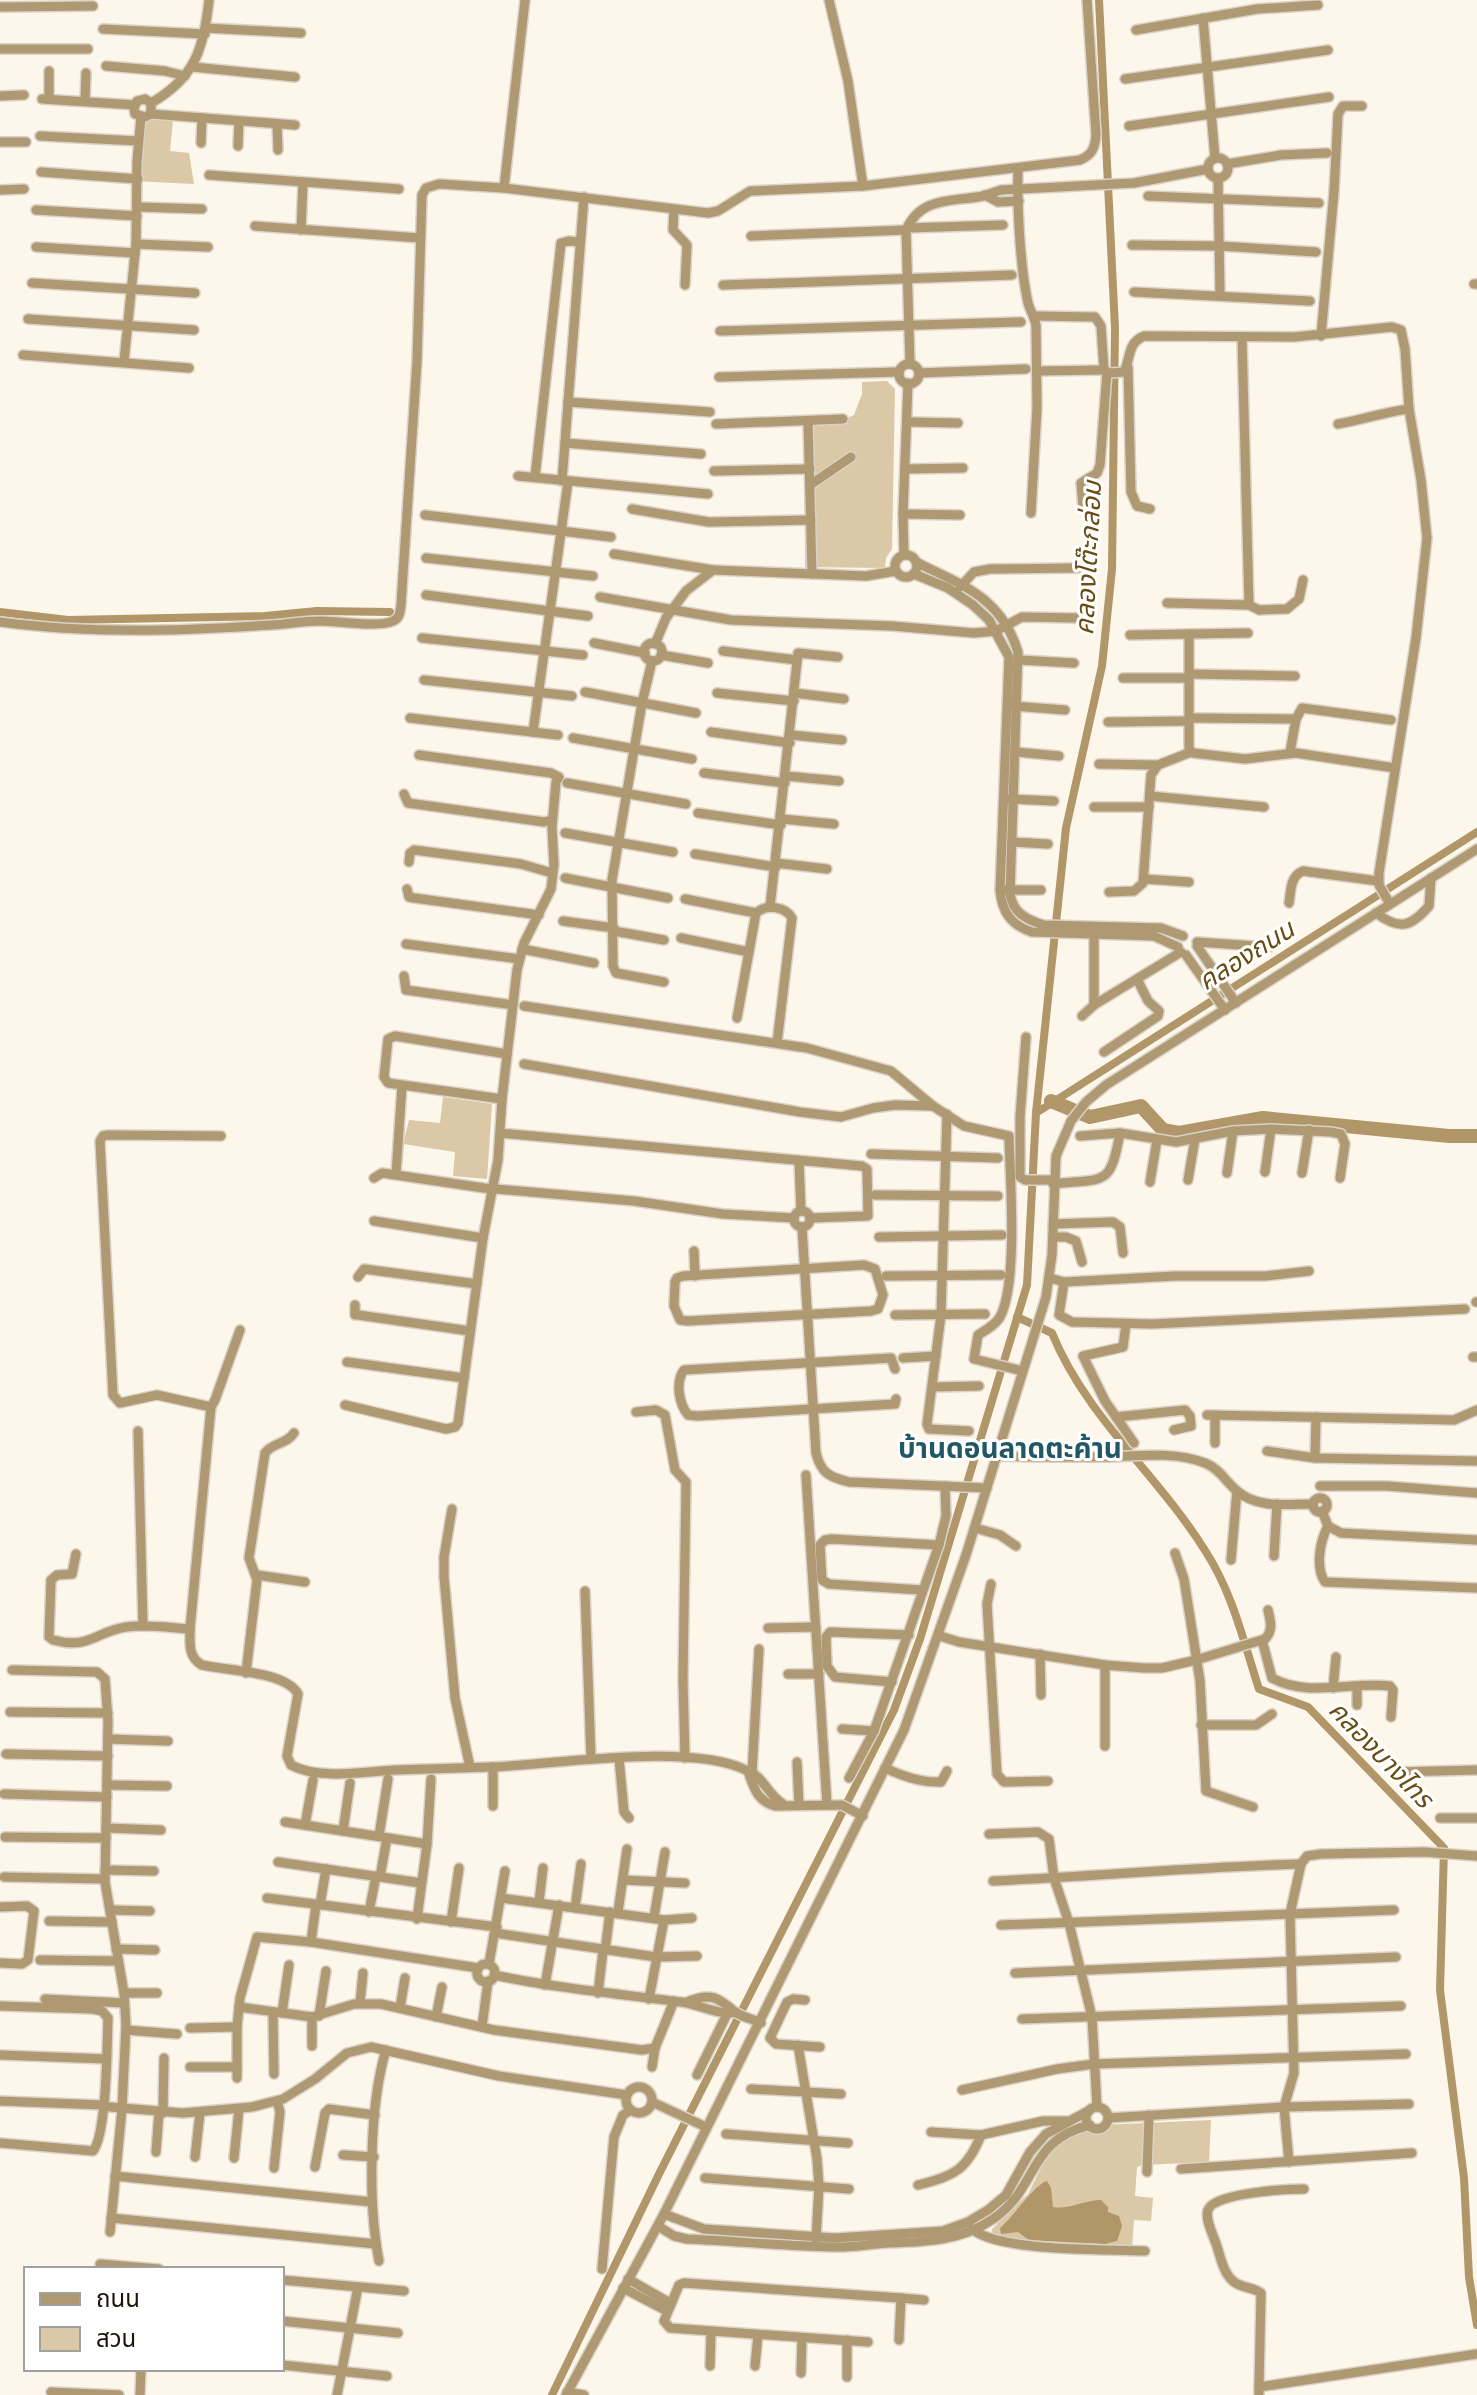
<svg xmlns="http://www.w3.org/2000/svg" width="1477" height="2395" viewBox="0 0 1477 2395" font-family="Arial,'Noto Sans Thai',sans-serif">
<rect width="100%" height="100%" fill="#fdf6ea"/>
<g fill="#dac8a7">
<path d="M146,118L173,120L170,151L189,153L194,184L135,181L137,126Z"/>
<path d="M887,381L895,389L892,549L886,558L885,568L805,567L804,422L843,420L854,415L862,394V382Z"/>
<path d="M443,1097L492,1104L487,1179L453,1176L455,1152L403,1144L409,1120L440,1123Z"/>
<path d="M1211,2120L1209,2162L1142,2165L1137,2167L1135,2196L1153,2198L1151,2221L1134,2220L1132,2247L1027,2243L991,2237L992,2229L1028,2194L1049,2152L1067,2138L1082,2131L1095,2132L1103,2125Z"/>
</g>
<path fill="#b09668" d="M1047,2181L1051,2188L1053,2207C1068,2210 1084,2200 1101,2200L1108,2207V2212L1119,2216L1122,2226L1117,2241L1105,2244L1029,2240L1018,2232L1001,2234L1000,2228C1013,2217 1035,2184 1047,2181Z"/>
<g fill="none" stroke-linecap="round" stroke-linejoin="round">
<g stroke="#b09668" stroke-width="8">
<path d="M0,612L68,620L265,616L317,611L390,612"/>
<path d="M1036,1113L1477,832"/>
<path d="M1017,1317L1052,1333C1086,1417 1159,1476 1206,1552C1233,1594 1244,1643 1259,1689L1308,1707L1444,1848L1440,1990L1464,2178L1469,2277L1477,2325"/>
<path d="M552,2395L659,2174L894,1710L920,1639L1027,1285L1036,1113L1066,828L1102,666L1112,569L1115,328L1099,0"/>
</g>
<path stroke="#b09668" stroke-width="14" d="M1051,1101L1090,1117L1141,1106L1163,1130L1179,1133L1263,1118L1449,1136H1477"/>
<defs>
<g id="minor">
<path d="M829,0L848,81L863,186"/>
<path d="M0,7L93,6"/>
<path d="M1203,18L1215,158"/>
<path d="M206,28L301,33"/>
<path d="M103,29L205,34"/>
<path d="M1136,30L1257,9L1318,5"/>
<path d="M0,49H88"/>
<path d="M106,66L165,71L185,76"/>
<path d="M193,67L295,77"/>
<path d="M1125,79L1328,50"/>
<path d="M0,96L24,95"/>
<path d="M42,99L135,105"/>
<path d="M49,99V71"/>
<path d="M85,101L86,73"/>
<path d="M151,103V114L145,117L135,114L134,108L137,101L145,99L151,103C195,78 204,48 209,0"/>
<path d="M151,114L295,125"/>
<path d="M277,124L278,150"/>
<path d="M1129,126L1329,97"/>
<path d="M40,136L138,141"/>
<path d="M0,142H26"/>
<path d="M201,143L202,118"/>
<path d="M238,146L239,122"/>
<circle cx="1218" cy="168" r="10"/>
<path d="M1227,164L1281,155L1327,153"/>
<path d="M1018,168C1017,205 1020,267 1028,303C1030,311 1035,317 1036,326L1037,408L1031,513"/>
<path d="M41,172L138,179"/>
<path d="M209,175L399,189"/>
<path d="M1218,178L1220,294"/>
<path d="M504,188L525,0"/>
<path d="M0,190L24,189"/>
<path d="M985,195L998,202L1019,201"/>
<path d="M1148,196L1319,203"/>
<path d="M138,207L202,209"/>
<path d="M674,209L673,230L687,245L685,285"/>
<path d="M36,210L137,216"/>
<path d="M255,226L420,238"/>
<path d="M907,228L1003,225"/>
<path d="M301,230L303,182"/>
<path d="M751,236L906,230"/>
<path d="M136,244L208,247"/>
<path d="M1132,245L1220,246L1316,252"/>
<path d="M36,247L135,253"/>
<path d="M32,283L195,293"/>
<path d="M1474,284H1477"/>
<path d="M723,285L1012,275"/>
<path d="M1134,292L1310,301"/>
<path d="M1034,316L1095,317L1101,326L1104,370L1110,373L1124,372C1131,358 1127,343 1144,336L1294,337L1392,327L1401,330L1405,349L1409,409L1421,480L1427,538L1416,638L1379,873V885L1390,904"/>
<path d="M28,319L194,330"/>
<path d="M720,331L1021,322"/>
<path d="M1321,336L1334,192L1338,114L1343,106H1362"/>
<path d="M23,355L189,368"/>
<path d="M124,361L136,244L137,162L141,117"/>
<path d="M910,364L906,230C921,196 953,202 983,196C989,194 995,192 1001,190L1134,183L1208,169"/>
<circle cx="909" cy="374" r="10"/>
<path d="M1128,367L1131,492L1137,506L1150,509"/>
<path d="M1037,371L1104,370"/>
<path d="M919,373L1026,369"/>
<path d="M719,377L899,372"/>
<path d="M568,402L710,412"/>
<path d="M808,421L812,574"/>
<path d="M907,422L958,423"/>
<path d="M716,424L843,419"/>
<path d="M1338,424C1362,420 1384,412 1409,409"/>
<path d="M565,443L701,454"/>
<path d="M905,469L963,468"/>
<path d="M714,471L810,469"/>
<path d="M518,476L708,494"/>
<path d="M535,477L561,243L569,241L580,242"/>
<path d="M562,481L584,197"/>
<path d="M810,485L851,457"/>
<path d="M1083,507L1081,483L1097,473L1100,465L1107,372"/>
<path d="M632,509L709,522L811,520"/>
<path d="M903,514L960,515"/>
<path d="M425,515L611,537"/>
<path d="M614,554L713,570"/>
<path d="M904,555L903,514L908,383"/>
<circle cx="906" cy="566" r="11"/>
<path d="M426,558L593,576"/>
<path d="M916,562C961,585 1001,596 1018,652L1010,894C1013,913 1027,920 1044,925L1161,928L1183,936"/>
<path d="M914,574L948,588L973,605L989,620L1009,657L1000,890C1002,912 1011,925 1032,932L1154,936L1178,947"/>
<path d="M960,587L974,572L990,569L1078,568"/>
<path d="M426,595L588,616"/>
<path d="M600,597L731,620L892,626L974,633L996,631L1022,617L1079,618"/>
<path d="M1167,603L1249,605L1242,337"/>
<path d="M1249,605L1259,610L1287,609L1299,599L1303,580"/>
<path d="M0,622C89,634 181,631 271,625C287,624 303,621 320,621C337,621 379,628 393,621C400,618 400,612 401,605L417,361L422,195L426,188L439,184L504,188L708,213L718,211L750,191L863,186L1080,160C1092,155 1095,148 1096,135L1087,0"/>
<path d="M1189,634V749L1193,753L1245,759L1296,753L1395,768"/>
<path d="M1130,635L1248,633"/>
<path d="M422,638L583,655"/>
<path d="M594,643L645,653"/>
<circle cx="653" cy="652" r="9"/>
<path d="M655,644L666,618L686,591L713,570L866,576L896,571"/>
<path d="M723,651L797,660"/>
<path d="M661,655L708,663"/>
<path d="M1019,660L1074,663"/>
<path d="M652,661L642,703L612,880L613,966L616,973L664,982"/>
<path d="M1189,674L1295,676"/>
<path d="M1123,678H1189"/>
<path d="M424,680L572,696"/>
<path d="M585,692L696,713"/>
<path d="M717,693L794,701"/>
<path d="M794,693L844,699"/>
<path d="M1012,706L1065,710"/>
<path d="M410,718L558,735"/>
<path d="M1189,718L1296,719"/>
<path d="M1108,722L1189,721"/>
<path d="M533,732L568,482"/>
<path d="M711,732L790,743"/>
<path d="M791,735L842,740"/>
<path d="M573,738L692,759"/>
<path d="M1015,752L1059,756"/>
<path d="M1290,752L1296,719L1302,708L1391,720"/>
<path d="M1099,764L1158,765L1191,752"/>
<path d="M704,773L785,783"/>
<path d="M786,776L839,781"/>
<path d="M567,783L686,804"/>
<path d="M404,794L408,803L544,822L552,820"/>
<path d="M1150,796L1264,807"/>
<path d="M1009,799L1054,801"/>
<path d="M1094,807H1149"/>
<path d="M698,813L781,825"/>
<path d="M782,819L834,824"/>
<path d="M565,833L673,852"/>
<path d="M1013,842L1048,844"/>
<path d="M695,854L776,867"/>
<path d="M409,862L410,853L414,850L521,864L552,873"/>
<path d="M776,863L827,869"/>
<path d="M565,878L668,898"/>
<path d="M1144,879L1189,882"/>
<path d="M407,889L409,897L414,898L539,915"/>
<path d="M1005,890H1041"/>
<path d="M1109,892L1134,891L1143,883L1151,775L1158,765"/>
<path d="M685,899L756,913"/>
<path d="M1289,903C1291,891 1290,876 1303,871L1378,881"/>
<path d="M770,907L798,653L838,657"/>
<path d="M1376,913C1399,930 1410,928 1429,906L1431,878"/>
<path d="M563,921L614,928"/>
<path d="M1094,930V1005L1181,952"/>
<path d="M614,931L664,940"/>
<path d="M681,938L749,952"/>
<path d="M1197,942L1270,947"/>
<path d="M406,944L519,959"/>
<path d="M1197,946L1236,1003"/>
<path d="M522,949L594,963"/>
<path d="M1186,955L1225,1010"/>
<path d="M404,976L406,990L513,1005"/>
<path d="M524,1006L807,1048L891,1071L933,1106L964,1126L1009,1136C1010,1179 1018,1278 1001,1315C997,1324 986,1330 978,1335L974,1359L1023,1371"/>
<path d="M1082,1016L1094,1005"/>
<path d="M737,1018L756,913C766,904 785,906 792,918L777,1043"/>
<path d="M1026,1037L1020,1117V1177L1025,1180H1054"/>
<path d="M1104,1052L1158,1016L1159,1011L1148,1001L1137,979"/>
<path d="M524,1064L800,1112L841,1117L873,1108L895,1105L933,1106"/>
<path d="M502,1099L388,1083L384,1077L388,1039L395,1036L507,1054"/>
<path d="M947,1114L941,1315L927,1424L929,1429L969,1431"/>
<path d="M500,1133L862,1166L867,1169L868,1216L810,1218"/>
<path d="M221,1136L108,1135L103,1136L100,1141L113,1395L120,1403L157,1395L211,1407L190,1629C190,1644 188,1657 202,1665C228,1671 285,1671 298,1694L287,1756L291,1765C319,1780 363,1772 394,1770C427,1769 460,1768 493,1767C557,1764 693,1742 748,1771C754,1788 757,1801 775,1806L842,1805L863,1816"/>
<path d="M1080,1136L1120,1133L1176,1142L1233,1131L1271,1129L1331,1132L1341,1134L1345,1144L1340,1178"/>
<path d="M871,1154L998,1158"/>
<path d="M799,1161L801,1211"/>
<path d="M1265,1172L1271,1129"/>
<path d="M1227,1173L1233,1131"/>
<path d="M1302,1173L1309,1130"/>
<path d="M396,1174L402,1086"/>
<path d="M374,1178L382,1173L484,1188L634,1201L723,1214L794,1218"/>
<path d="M1188,1180L1195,1139"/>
<path d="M1150,1182L1157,1140"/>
<path d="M1053,1184C1105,1178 1110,1188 1120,1133"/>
<path d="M875,1195L998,1196"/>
<circle cx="802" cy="1219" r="8"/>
<path d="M374,1221L483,1238"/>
<path d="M1053,1224L1113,1222L1120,1227L1123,1253"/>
<path d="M802,1227L816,1453C821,1473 829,1477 849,1482L987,1488"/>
<path d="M879,1237L1002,1235"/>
<path d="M1053,1237H1066L1076,1241L1082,1262"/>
<path d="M694,1251L695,1276"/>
<path d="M864,1265L875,1269L883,1295L878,1309L871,1311L688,1321L680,1320L674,1306L675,1282L677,1278L683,1276Z"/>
<path d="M886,1276L1001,1275"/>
<path d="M358,1277L364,1269L477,1284"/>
<path d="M1050,1278L1064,1282L1175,1276H1265L1309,1271"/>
<path d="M1064,1282L1059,1315L1072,1322L1152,1324L1465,1309"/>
<path d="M1476,1302H1477"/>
<path d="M355,1305V1315H358L470,1331"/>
<path d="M895,1315L985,1314"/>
<path d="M1126,1324L1123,1347L1083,1356L1105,1401L1134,1443"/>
<path d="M1473,1357H1477"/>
<path d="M903,1358L936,1356"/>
<path d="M347,1362L464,1378"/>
<path d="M895,1369L891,1358L684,1370C675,1382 679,1404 688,1415L697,1416L895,1404L896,1399"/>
<path d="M932,1387L979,1386"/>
<path d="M345,1405L446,1429L455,1427L458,1423L483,1238L498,1160L502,1099L517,970L524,943L551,889L554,865L552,827L556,782L559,777L551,773L419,755"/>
<path d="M211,1407L215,1400L240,1330"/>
<path d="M636,1412L656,1410L665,1415L675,1470L686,1482L683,1679L685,1758"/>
<path d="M1207,1415L1454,1420L1477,1410"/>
<path d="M1215,1415V1443"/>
<path d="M1116,1417L1185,1410L1190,1416L1191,1426L1174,1430"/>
<path d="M138,1431L143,1626"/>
<path d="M1267,1451L1315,1458L1477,1461"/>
<path d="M996,1456C1033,1457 1070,1457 1107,1457C1138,1456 1174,1451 1205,1463C1219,1468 1226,1482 1237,1491C1258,1509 1287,1504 1313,1504"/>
<path d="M1315,1458L1316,1417"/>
<path d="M806,1475L827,1805"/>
<path d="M1320,1486H1387L1477,1493"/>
<circle cx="1320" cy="1505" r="7"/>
<path d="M452,1509L444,1557V1577L455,1698L470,1767"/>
<path d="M1322,1511L1328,1526L1341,1533L1477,1540"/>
<path d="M1328,1526C1320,1541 1315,1567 1325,1582L1477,1588"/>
<path d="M975,1528L1000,1535L1016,1546"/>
<path d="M1175,1553L1184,1579L1200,1681L1206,1791L1253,1807"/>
<path d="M76,1554L72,1574L57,1575L51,1580L49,1637L53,1640C89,1650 97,1631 126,1627C147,1624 169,1628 190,1629"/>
<path d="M1274,1556L1277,1504"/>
<path d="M1231,1560L1237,1491"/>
<path d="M257,1575L305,1582"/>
<path d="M991,1584L987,1604L997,1774L1004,1782L1048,1781"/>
<path d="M922,1590L829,1584L822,1580L820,1545L825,1540L832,1539L939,1545"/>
<path d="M585,1591L591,1759"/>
<path d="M768,1628L816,1627"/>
<path d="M940,1636L959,1642L1105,1665L1144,1668H1162L1196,1660L1265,1639C1274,1630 1270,1620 1268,1610"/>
<path d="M1262,1640L1272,1678C1308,1698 1352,1681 1390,1686L1393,1690L1391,1717"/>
<path d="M1040,1654L1041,1695"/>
<path d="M12,1670L97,1672L105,1679L108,1721L105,1882L124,1993L126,2025L122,2109L110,2232"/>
<path d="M246,1673L257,1580L249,1558L265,1453C273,1442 286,1445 294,1433"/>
<path d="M788,1674H819"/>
<path d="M892,1682L835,1677L827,1666L826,1637L830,1632L909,1635"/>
<path d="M1333,1688L1336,1657"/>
<path d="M1357,1705V1687"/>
<path d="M10,1712L108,1713"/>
<path d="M1201,1725H1256L1272,1714"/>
<path d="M842,1729L874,1731"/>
<path d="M108,1739L168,1741"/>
<path d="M1105,1746V1665"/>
<path d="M6,1754L108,1756"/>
<path d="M619,1758L624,1812L629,1818"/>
<path d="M797,1762L799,1805"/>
<path d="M493,1767V1806"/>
<path d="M885,1768C902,1776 922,1783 941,1782L947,1771"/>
<path d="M749,1771C764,1778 768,1795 783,1804"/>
<path d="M1396,1772L1477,1770"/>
<path d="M752,1773L759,1649"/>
<path d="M849,1778L874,1731L939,1545L946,1516L945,1486"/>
<path d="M107,1785L167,1786"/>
<path d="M4,1794L107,1797"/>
<path d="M1440,1818H1477"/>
<path d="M285,1822L427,1844"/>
<path d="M305,1825L313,1780"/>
<path d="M106,1828L161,1830"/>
<path d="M343,1831L350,1783"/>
<path d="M989,1834L1038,1832L1049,1839L1054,1878L1069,1923L1092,2017L1097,2107"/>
<path d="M379,1836L388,1779"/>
<path d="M5,1837L106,1838"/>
<path d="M278,1862L421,1883"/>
<path d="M105,1870L154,1871"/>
<path d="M4,1877L105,1879"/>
<path d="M380,1877L387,1838"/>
<path d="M623,1880L685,1883"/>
<path d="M993,1881C1096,1876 1198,1867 1301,1864"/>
<path d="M267,1898L497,1927"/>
<path d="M501,1898L664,1920L692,1918"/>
<path d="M539,1902L543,1868"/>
<path d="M320,1905L326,1869"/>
<path d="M0,1907L27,1906L34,1911L28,1960L22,1964L0,1963"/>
<path d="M575,1908L581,1864"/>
<path d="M110,1910L150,1911"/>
<path d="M369,1912L376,1876"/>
<path d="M618,1912L627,1849"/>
<path d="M654,1917L665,1852"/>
<path d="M417,1919L427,1844L431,1779"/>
<path d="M49,1921L112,1922"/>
<path d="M451,1922L459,1868"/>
<path d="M1001,1925L1394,1910"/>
<path d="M495,1933L656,1957L697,1956"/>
<path d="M311,1942L316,1905"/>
<path d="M116,1949L155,1950"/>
<path d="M605,1951L610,1912"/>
<path d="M40,1960L118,1961"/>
<path d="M489,1964L505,1871"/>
<circle cx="486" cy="1973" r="9"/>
<path d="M1015,1973L1396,1957"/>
<path d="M494,1975C556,1988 618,1994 681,2002C698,2004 719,2016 736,2012"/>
<path d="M545,1985L559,1905"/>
<path d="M124,1993H157"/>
<path d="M598,1993L603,1951"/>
<path d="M45,1999L124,2003"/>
<path d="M649,1999L664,1920"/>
<path d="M805,2000L793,1999L787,2002L770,2038L776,2044L820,2047"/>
<path d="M687,2002C710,1992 718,1997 735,2012C742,2017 753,2019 761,2023"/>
<path d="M360,2003L363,1973"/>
<path d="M0,2006L93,2009L102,2011L108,2018C107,2044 107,2134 93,2151L0,2143"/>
<path d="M239,2007L312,2017L354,2004H381L494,2030L642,2050L655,2048L674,2001"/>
<path d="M400,2008L405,1978"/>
<path d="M273,2012L274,2074"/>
<path d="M282,2013L289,1965"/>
<path d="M319,2016L326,1971"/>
<path d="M312,2017V2046"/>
<path d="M436,2017L442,1987"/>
<path d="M1022,2019L1401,2006"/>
<path d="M482,2027L488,1981"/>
<path d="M190,2028L237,2027"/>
<path d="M126,2030L177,2034"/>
<path d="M798,2045L817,2159L819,2186L816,2239"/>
<path d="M0,2055L106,2059"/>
<path d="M190,2067H237"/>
<path d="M652,2067L655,2048"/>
<path d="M697,2075L727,2014"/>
<path d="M237,2078V2027L240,1998L257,1937L311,1942L478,1968"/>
<circle cx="639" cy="2100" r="13"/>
<path d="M751,2089L841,2094"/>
<path d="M962,2090L1057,2069L1094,2064L1406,2054"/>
<path d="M0,2101L103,2105"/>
<path d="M652,2102L706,2127"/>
<path d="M110,2107L183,2113L252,2107L283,2099L315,2079L347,2053L371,2047L499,2076L627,2095"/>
<circle cx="1097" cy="2118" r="11"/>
<path d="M163,2113L164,2058"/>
<path d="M1108,2118L1284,2107L1409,2104"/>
<path d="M931,2132L981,2135L1043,2121H1066"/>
<path d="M726,2134L848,2143"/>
<path d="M156,2152L159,2112"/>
<path d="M343,2155L374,2157"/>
<path d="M195,2157L200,2113"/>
<path d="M234,2158L239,2109"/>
<path d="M1289,2162L1284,2107L1294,2073L1290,1914L1301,1864L1307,1856L1321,1854L1424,1852L1477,1856"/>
<path d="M315,2167L325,2113L329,2109L375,2115"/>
<path d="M274,2168L280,2112L277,2101"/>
<path d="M1181,2169L1412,2153"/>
<path d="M1147,2172L1149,2115"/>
<path d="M115,2176L372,2202"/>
<path d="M705,2178L849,2189"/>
<path d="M918,2185C954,2176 967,2170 981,2135"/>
<path d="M664,2214L704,2229L835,2238L943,2231L968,2222L988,2210L1006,2195L1030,2152L1046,2134L1090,2110"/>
<path d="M111,2218L376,2244"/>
<path d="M658,2226L674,2236L687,2239C735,2241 784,2246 833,2247C852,2248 869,2244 888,2243C925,2242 961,2241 993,2219C1039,2188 1027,2140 1090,2125"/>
<path d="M972,2229C999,2252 1106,2249 1145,2251"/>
<path d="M379,2261C368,2204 369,2106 386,2050"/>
<path d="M100,2264L159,2269"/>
<path d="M602,2269L614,2137L623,2115L631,2110"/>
<path d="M628,2279L670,2303"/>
<path d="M282,2280L404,2291"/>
<path d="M623,2288L667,2311"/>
<path d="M901,2298L924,2300"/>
<path d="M282,2321L398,2333"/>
<path d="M868,2342L670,2328L664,2321L679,2285L684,2283L901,2298L899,2340"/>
<path d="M282,2365L387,2376"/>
<path d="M710,2366L711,2332"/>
<path d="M755,2366L758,2335"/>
<path d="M801,2373L802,2338"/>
<path d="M847,2377V2340"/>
<path d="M1259,2387L1261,2293C1253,2287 1240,2288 1233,2281C1222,2272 1220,2253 1215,2241C1212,2232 1205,2219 1208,2210C1213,2193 1287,2189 1304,2189"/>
<path d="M51,2392L119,2395"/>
<path d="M567,2392L584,2395"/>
<path d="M140,2395L141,2369"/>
<path d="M337,2395L358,2287"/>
<path d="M566,2395L664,2214L904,1730L966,1555L1046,1297L1052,1255L1056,1156L1071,1121L1086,1102L1106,1085L1477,849"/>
<path d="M1259,2395V2387L1477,2354"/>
</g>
</defs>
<use href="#minor" stroke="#d9d2c6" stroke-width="12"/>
<use href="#minor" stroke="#ae9973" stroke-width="9"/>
</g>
<g text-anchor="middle" stroke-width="6" stroke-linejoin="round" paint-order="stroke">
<g font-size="26" font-style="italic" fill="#674c14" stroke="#fff">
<text transform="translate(1088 558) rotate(-87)" y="9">คลองโต๊ะกล่อม</text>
<text transform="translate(1246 955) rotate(-32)" y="9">คลองถนน</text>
<text transform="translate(1381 1754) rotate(46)" y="9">คลองบางไทร</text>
</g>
<g font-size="28" font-weight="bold" fill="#225865" stroke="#fff">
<text x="1010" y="1458">บ้านดอนลาดตะค้าน</text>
</g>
</g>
<rect x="24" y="2267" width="260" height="104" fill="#ffffff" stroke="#a3a19d" stroke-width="2"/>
<rect x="40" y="2293" width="40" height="12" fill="#ae9973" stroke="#a3a19d" stroke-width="2"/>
<text x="96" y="2307" font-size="24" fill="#1a1409">ถนน</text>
<rect x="40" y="2327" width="40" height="24" fill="#dac8a7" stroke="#a3a19d" stroke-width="2"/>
<text x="96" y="2347" font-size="24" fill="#1a1409">สวน</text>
</svg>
